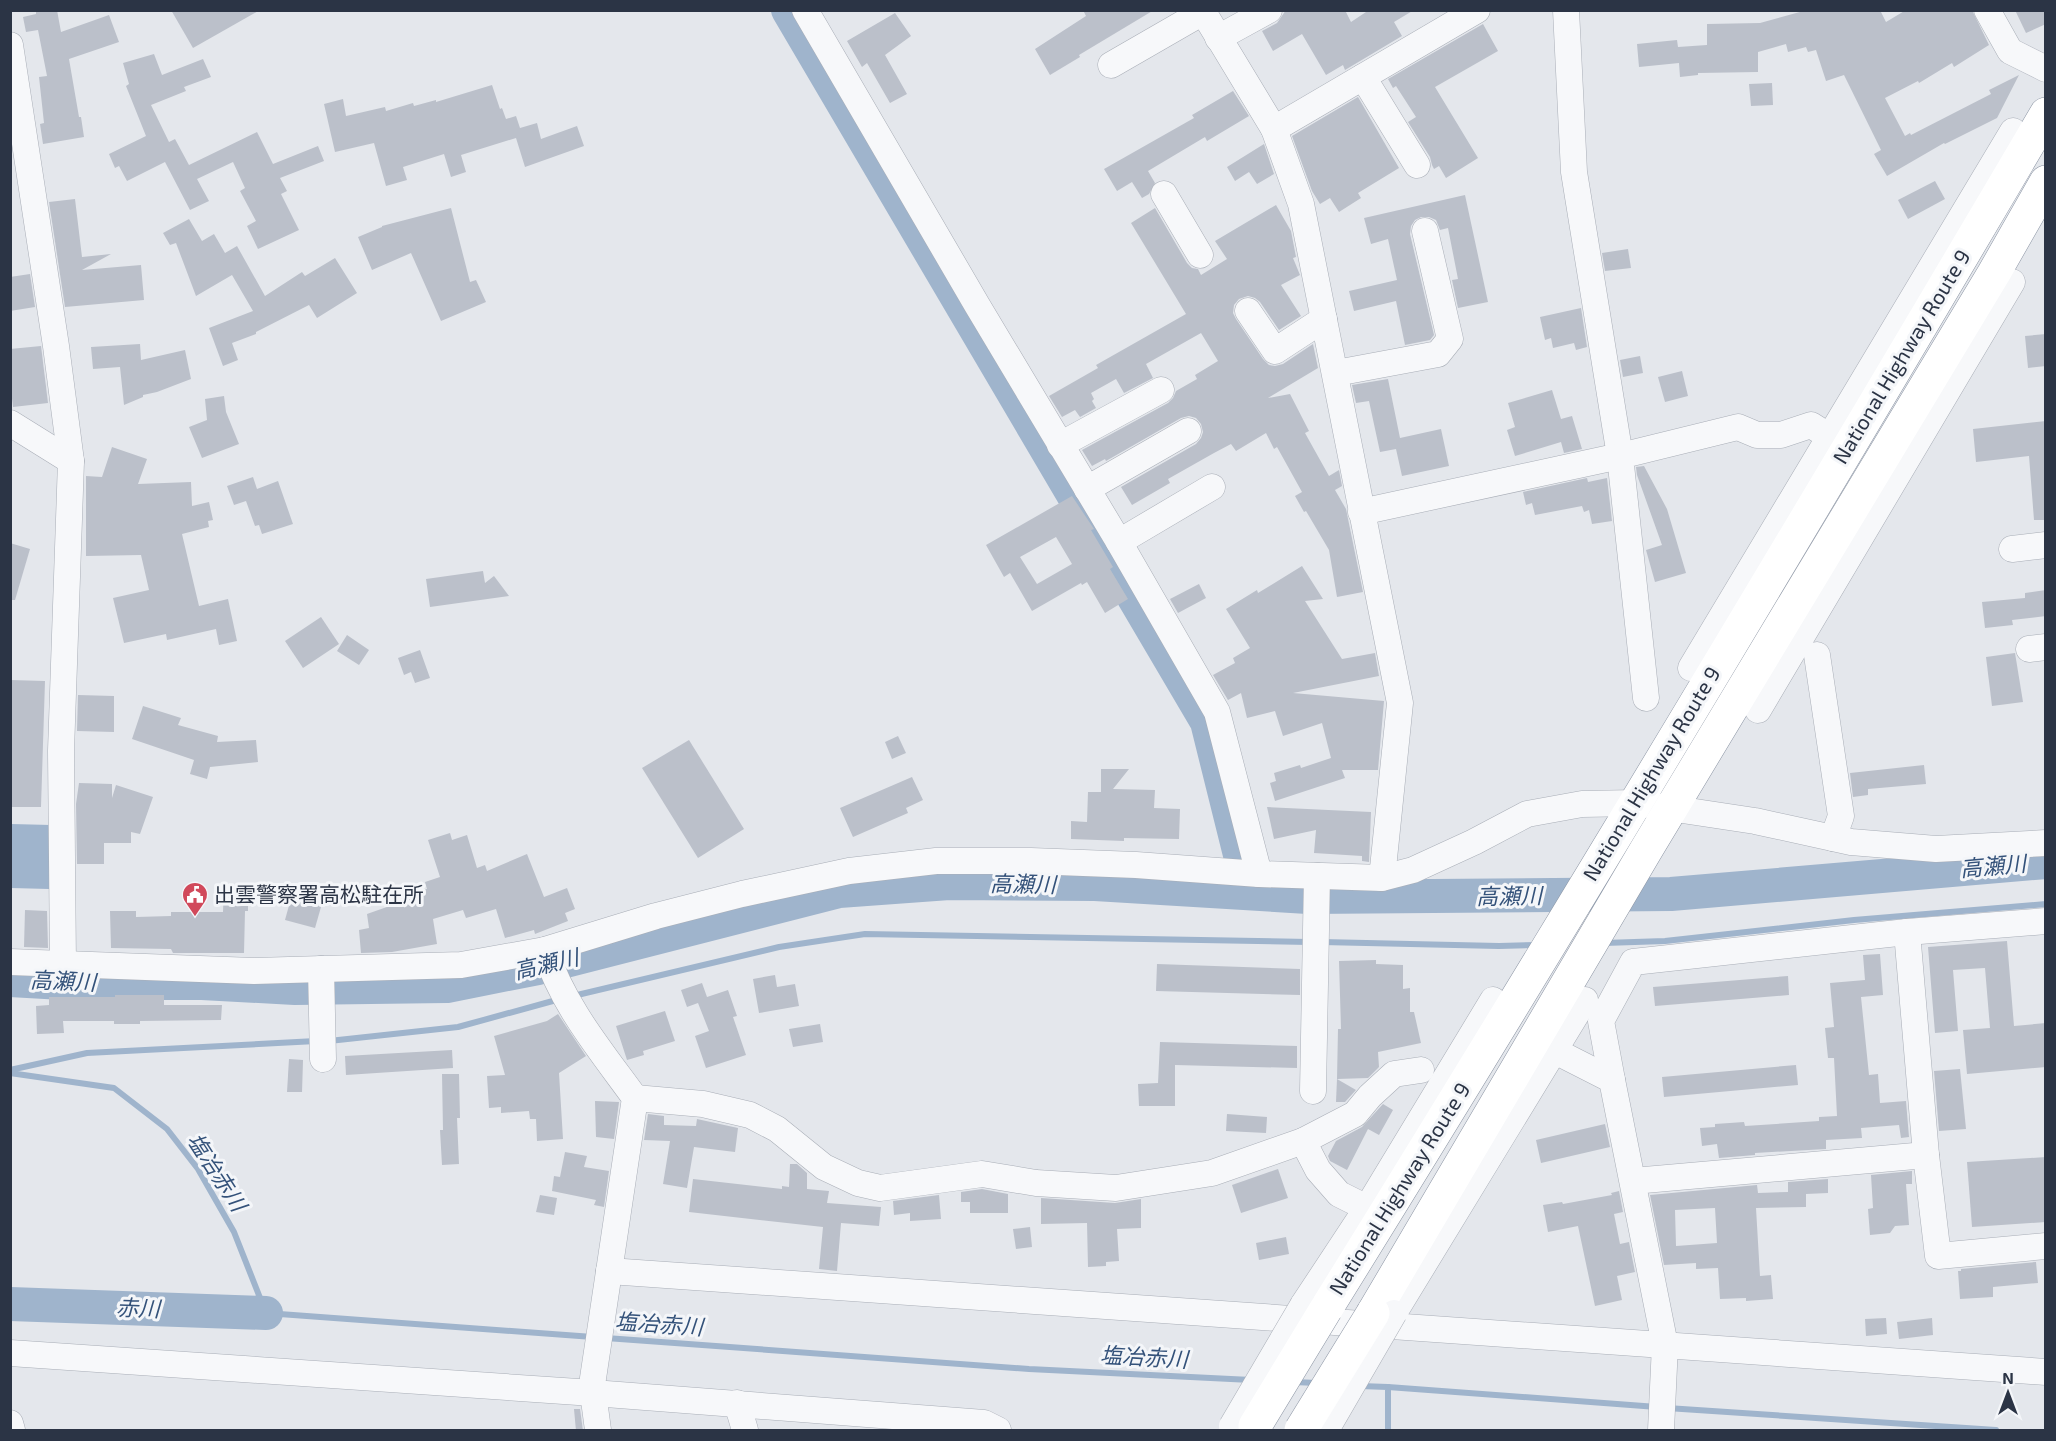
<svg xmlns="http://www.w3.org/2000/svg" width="2056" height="1441" viewBox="0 0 2056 1441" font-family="'Exo 2','Noto Sans JP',sans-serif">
<rect width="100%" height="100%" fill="#e4e7ec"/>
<path fill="#9fb4cc" d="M11,824L51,825L49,889L11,888Z"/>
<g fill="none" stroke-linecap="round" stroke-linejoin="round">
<g stroke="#9fb4cc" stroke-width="6">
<path d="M1322,942L1499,946L1537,945"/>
<path d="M1604,943L1665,941L1854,920L2046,904"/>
<path d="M573,996L779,947L865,934L1309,942"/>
<path d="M329,1041L458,1027L560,999"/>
<path d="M10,1070L87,1053L316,1041"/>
<path d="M10,1073L114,1088L167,1129L198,1169L234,1232L266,1313L593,1337"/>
<path d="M606,1338L1029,1369L1251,1380"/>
<path d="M1294,1382L1317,1383"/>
<path d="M1360,1386L1388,1387V1430"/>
<path d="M1388,1387L1657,1407"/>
<path d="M1667,1408L1996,1430"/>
</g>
<g stroke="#9fb4cc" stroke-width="34">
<path d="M788,10L1207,722L1249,891"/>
<path d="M10,980L63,983H202L295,988L447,986L538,968L839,891L949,883L1095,884L1308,897L1671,894L2046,862"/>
<path d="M10,1304L266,1313"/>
</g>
</g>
<g fill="#bbc0ca" fill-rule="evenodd">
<path d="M36,10H57L61,32L109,15L119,42L69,59L79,117H81L84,137L43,144L40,124L44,123L39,77L47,76L38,30L26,32L23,17L36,14Z"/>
<path d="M171,10H260L193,48Z"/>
<path d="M1083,10H1154L1079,55L1080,57L1050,75L1035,49L1086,16Z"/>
<path d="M1286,10H1345L1351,22L1369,10H1414L1394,22L1402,36L1345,70L1343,65L1326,75L1302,34L1273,51L1262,31L1277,23Z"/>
<path d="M1807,10H1880L1886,22L1906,10H1972L1989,45L1954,67L1952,63L1919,83L1918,81L1885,98L1905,136L1910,133L1911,135L1991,94L1989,90L2019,75L1997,118L1945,144L1944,143L1887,176L1874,154L1881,150L1844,75L1826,81L1816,50L1808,52L1806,47L1788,52L1786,44L1758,52V72L1698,73V75L1680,77L1679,63L1639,67L1637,44L1677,40L1678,47L1707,45V24L1760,23Z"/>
<path d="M2015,10H2046V24L2026,33Z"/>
<path d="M895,13L911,36L885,55L907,94L890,103L867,63L862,67L847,41Z"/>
<path d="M1483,24L1498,51L1435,87L1478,158L1446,178L1439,166L1434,169L1432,165L1430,157L1408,122L1416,117L1396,86L1393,88L1388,79Z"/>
<path d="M154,54L162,75L203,59L211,77L184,87L186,91L151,105L169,142L175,139L189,165L257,132L273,164L318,146L324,161L280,178L287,191L281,194L299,230L258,249L247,226L256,221L240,191L245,188L233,162L197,179L209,201L190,210L165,162L127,181L119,166L115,168L109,154L146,136L126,86L129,84L123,63Z"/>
<path d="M1772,83L1773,105L1751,106L1749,84Z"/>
<path d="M492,85L500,109L502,108L506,119L516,116L520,128L537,123L541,139L577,126L584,146L525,167L516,138L461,155L466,172L451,177L444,154L403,167L407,180L386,186L374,143L335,152L324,104L343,99L346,116L385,107L386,111L413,103L414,106L436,100V102Z"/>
<path d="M1233,91L1249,116L1207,141L1205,137L1148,171L1155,183L1149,194L1142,198L1132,182L1117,191L1104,169L1194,118L1192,115Z"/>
<path d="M1358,97L1399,168L1358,193L1361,198L1339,212L1330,198L1320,204L1312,191L1292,136Z"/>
<path d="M1264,144L1274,174L1257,184L1249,172L1235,181L1227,167Z"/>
<path d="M1935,181L1945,199L1908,219L1898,200Z"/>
<path d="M1465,195L1488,302L1458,308L1452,280L1458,279L1448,228L1440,230L1436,220L1429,217H1421L1415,220L1411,226L1410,234L1434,335L1430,340L1405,345L1396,301L1354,311L1349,291L1397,280L1388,239L1371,244L1364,218Z"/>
<path d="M75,199L82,257L111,254L82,270L141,265L144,300L65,307L49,202Z"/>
<path d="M1276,205L1291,231L1296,257L1293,258L1300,275L1281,285L1301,316L1279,330L1260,302L1255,298L1248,296L1239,299L1234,305L1233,313L1236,319L1263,359L1269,365L1275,366L1283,364L1313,344L1318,368L1268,398L1290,394L1309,431L1305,433L1329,476L1339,470L1342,486L1335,490L1346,509L1363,592L1337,597L1329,550L1306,511L1304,512L1295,496L1302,492L1277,447L1274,449L1266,433L1236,451L1231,444L1214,453L1168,479L1170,483L1132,505L1121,487L1196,444L1201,438L1203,432L1201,424L1196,418L1189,416L1181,418L1106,461L1105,459L1092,466L1082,450L1168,403L1173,398L1176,391L1197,379L1195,375L1218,361L1201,333L1146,364L1153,378L1124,393L1116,379L1091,393L1094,399L1092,401L1096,408L1080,417L1075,410L1062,417L1049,396L1098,368L1096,365L1186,314L1131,223L1155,208L1187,263L1192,268L1198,269L1201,275L1227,259L1215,241Z"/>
<path d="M451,208L470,282L476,280L486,302L441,321L411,253L372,270L358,237L382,227V226Z"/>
<path d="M189,219L202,241L214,234L225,253L237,246L265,296L302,272L305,276L335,258L357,293L317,318L309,305L256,332V334L232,343L238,360L223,366L209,328L253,311L232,275L196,296L176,243L170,245L163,233Z"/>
<path d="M1628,249L1631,268L1605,271L1602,253Z"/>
<path d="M30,274L35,307L10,311V277Z"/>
<path d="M1581,308L1587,347L1576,350L1574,343L1553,348L1551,338L1545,340L1540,317Z"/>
<path d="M2046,334V366L2028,368L2025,336Z"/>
<path d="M140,344L141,360L185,350L191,379L157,392L143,395V397L124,405L120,367L93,369L91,347Z"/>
<path d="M41,346L48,403L13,407L10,381V349Z"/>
<path d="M1640,356L1643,373L1623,377L1620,360Z"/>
<path d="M1682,371L1688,396L1665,402L1658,377Z"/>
<path d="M1388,379L1400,438L1441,429L1449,466L1402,476L1396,449L1380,452L1369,401L1356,403L1352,385Z"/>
<path d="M1552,390L1561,419L1572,416L1582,449L1564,453L1561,442L1515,456L1507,430L1515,427L1508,403Z"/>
<path d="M224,396L226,412L239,444L202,458L189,427L207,420L205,399Z"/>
<path d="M2046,421V520H2034L2029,456L1976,462L1973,429Z"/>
<path d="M112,447L147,459L138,484L191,482L192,506L209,502L213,520L208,521L209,527L182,534L199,606L228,599L237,641L219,645L216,629L167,640L166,634L124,643L113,598L149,590L141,555L86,556V476L102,477Z"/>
<path d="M1644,466L1667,509L1686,573L1655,582L1646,550L1662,545L1637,475L1636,467Z"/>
<path d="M253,477L257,489L278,481L293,524L262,534L259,525L255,526L246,501L234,505L227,486Z"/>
<path d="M1587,478L1588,482L1607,478L1612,521L1592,524L1589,510L1584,512L1582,506L1535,515L1532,503L1526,505L1523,492Z"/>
<path d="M1072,496L1094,529L1091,530L1113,567L1110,569L1128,599L1105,613L1087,582L1082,585L1081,583L1032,611L1010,573L1004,577L986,545ZM1056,537L1072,564L1037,584L1020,557Z"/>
<path d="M10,543L30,549L15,600H10Z"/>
<path d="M1302,566L1323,599L1305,601L1342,659L1375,653L1379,676L1293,693L1384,701L1378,770H1342L1345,778L1275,801L1270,783L1276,781L1274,773L1300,765L1301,768L1331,758L1322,723L1283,736L1275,711L1247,718L1241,693L1228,700L1213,675L1235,663L1233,658L1250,648L1226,609L1257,590L1258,593Z"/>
<path d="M483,571L485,583L494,576L509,596L430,607L426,579Z"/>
<path d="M1199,584L1206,598L1178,613L1170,599Z"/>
<path d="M2046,590V616L2012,620L2013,625L1985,628L1982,602L2025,598V593Z"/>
<path d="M321,617L339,644L303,668L285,641Z"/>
<path d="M347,635L369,650L359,665L337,651Z"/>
<path d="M420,650L430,678L415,683L411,672L404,675L398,658Z"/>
<path d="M2015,653L2023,702L1992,706L1986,657Z"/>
<path d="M10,680L45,681L41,807H10Z"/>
<path d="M78,695L114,696V732L77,731Z"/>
<path d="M143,706L181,718L178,725L218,736L217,742L256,740L258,762L210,767L207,779L190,774L194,760L132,739Z"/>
<path d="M898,736L906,753L892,759L885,742Z"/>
<path d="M689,740L744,829L698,858L642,768Z"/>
<path d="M1924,765L1926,784L1868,789V795L1853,797L1850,773Z"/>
<path d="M1101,769H1129L1113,789L1155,790L1154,808L1180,809L1179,839L1124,838V841L1071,839V821L1087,822L1088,792H1101Z"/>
<path d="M912,777L923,800L906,808L908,813L853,837L840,808Z"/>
<path d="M79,783L112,784V798L116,785L153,797L140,834L131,832V843H104V864H77L76,804Z"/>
<path d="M1267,807L1371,812L1369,862L1362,861V856L1314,853L1316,830L1274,839Z"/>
<path d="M450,833L452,840L467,835L477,868L485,865L487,871L527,854L544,897L567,888L575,909L565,913L568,921L535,934L534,930L505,938L496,909L466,918L463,910L433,919L437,944L392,952L361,953L359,930L369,928L367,914L401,902L399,893L427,889L425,882L440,877L428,840Z"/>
<path d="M224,886L248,887V911H245L244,953H173L171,949L111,948L110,911H136V917L171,916V912H223Z"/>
<path d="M293,891L323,900L315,928L285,920Z"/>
<path d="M25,910L47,911L48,948L24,947Z"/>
<path d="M2007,941L2014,1026L2046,1023V1067L1967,1074L1963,1030L1990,1028L1985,968L1953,970L1958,1031L1935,1033L1928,947Z"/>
<path d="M1880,954L1883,995L1861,997L1869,1075L1878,1074L1880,1103L1906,1101L1909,1137L1901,1138L1899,1125L1861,1128L1862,1138L1826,1140V1149L1755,1153V1155L1719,1158L1717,1144L1702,1146L1700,1128L1715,1127V1124L1744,1122L1745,1126L1819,1121V1117L1837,1116L1834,1058H1828L1825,1028L1834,1027L1830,983L1865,980L1863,955Z"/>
<path d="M1376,960V964L1403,965V989L1410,988V1012H1414L1421,1043L1378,1052L1379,1067L1368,1078L1337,1079L1338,1029H1341L1339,961Z"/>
<path d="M1157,964L1300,969V995L1156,991Z"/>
<path d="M775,975L777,987L795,984L799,1006L759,1013L753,979Z"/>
<path d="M1788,976L1789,995L1655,1006L1653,987Z"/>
<path d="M702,983L707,997L728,990L737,1016L733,1017L746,1055L706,1068L695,1036L709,1031L698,1003L687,1007L681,990Z"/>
<path d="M115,995H164V1005H222L221,1020L140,1021V1024H114V1021H63L64,1033L37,1034L36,1006L49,1005V997H115Z"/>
<path d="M665,1011L675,1041L643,1051L644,1055L627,1060L616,1026Z"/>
<path d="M558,1014L586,1056L559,1073L563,1139L537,1141L536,1119H530L529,1111L501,1113V1107L489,1108L487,1076L505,1075L494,1036L547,1021Z"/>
<path d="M820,1024L823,1042L793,1047L789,1029Z"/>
<path d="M1160,1042L1297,1046V1068L1175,1065V1106H1139L1138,1084L1158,1083Z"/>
<path d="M452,1050L453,1068L346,1075L345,1056Z"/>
<path d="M289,1059L303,1060L302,1092H287Z"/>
<path d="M1796,1065L1798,1085L1664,1097L1662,1077Z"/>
<path d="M1960,1069L1966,1129L1939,1131L1934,1071Z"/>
<path d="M442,1074H459L460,1118H457L459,1164L442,1165L440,1130H443Z"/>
<path d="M1337,1079L1356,1090L1345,1102H1336Z"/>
<path d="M595,1101L619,1102L614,1139L596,1137Z"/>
<path d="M1383,1104L1393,1110L1379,1135L1368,1129L1347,1170L1330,1161L1328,1156L1336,1141L1362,1127Z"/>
<path d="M648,1114L664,1116V1125L696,1126L697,1119L738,1128L735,1152L694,1147L687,1188L663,1184L670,1141L644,1140Z"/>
<path d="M1227,1114L1267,1117L1266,1133L1226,1131Z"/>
<path d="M1605,1124L1610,1147L1541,1163L1536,1140Z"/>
<path d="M565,1152L587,1156L584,1167L609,1171L604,1207L594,1205L596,1200L552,1191L554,1176L560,1177Z"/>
<path d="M2046,1157V1222L1972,1227L1967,1162Z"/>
<path d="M790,1164H797L807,1173V1189L829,1191L827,1203L881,1207L879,1226L841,1223L837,1271L819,1269L823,1227L689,1212L693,1179L782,1189V1186L789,1187Z"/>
<path d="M1278,1169L1288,1198L1241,1213L1232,1185Z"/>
<path d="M1912,1171V1184H1906L1909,1225L1895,1226L1890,1233L1870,1235L1868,1209L1873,1208L1871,1175Z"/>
<path d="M1828,1179V1193L1806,1194V1207L1756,1208L1760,1276L1771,1275L1773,1299L1746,1301V1298L1720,1299L1718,1268L1696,1269V1263L1664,1265L1650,1195L1757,1185L1758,1193L1788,1192V1182ZM1715,1208L1717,1243L1676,1246L1675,1210Z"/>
<path d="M982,1189L1008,1194V1213H970V1202H961V1192Z"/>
<path d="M1619,1191L1623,1212L1614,1214L1620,1244L1629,1242L1635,1272L1617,1276L1622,1300L1595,1306L1578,1226L1548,1232L1543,1205L1562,1202L1563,1204L1612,1195L1611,1193Z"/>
<path d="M540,1195L557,1198L554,1215L536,1212Z"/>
<path d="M939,1195L941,1219L910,1221V1213L894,1215L893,1201Z"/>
<path d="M1041,1198L1115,1203L1141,1199V1228L1117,1229L1119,1261L1106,1262V1266L1088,1267L1087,1223L1041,1224Z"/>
<path d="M1030,1227L1032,1247L1016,1249L1013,1229Z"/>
<path d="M1286,1237L1289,1254L1259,1260L1256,1243Z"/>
<path d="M2036,1262L2038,1283L1993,1287V1297L1960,1299L1958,1271H1961V1269Z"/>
<path d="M1886,1318L1887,1334L1866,1336L1865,1319Z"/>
<path d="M1932,1318L1933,1335L1899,1339L1897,1322Z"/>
<path d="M574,1409H580L583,1431H576Z"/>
</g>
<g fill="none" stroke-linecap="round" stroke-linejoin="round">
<defs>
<g id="minor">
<path d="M805,10L977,305L1119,542L1217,712L1259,874"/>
<path d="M1202,10L1274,129L1301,204L1400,703L1382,878"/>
<path d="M1987,10L2010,51L2046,69"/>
<path d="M1218,38L1269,10"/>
<path d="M10,45L56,346L71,461L61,751L63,965"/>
<path d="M1111,65L1203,12"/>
<path d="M1363,77L1417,165"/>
<path d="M1274,129L1477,10"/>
<path d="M1164,194L1200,255"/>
<path d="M1248,311L1275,351L1324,319"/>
<path d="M1336,373L1438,354L1450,339L1425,231"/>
<path d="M10,423L71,461"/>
<path d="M1060,445L1161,390"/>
<path d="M1087,489L1188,431"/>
<path d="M1361,512L1620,456L1574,172L1566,10"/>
<path d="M1119,542L1212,487"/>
<path d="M2012,549L2046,545"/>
<path d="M2029,649L2046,647"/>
<path d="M1817,655L1841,816L1833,838"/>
<path d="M1691,668L2013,131"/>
<path d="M1646,698L1620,456L1738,427L1757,435H1781L1811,425L1830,437"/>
<path d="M1758,710L2012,282"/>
<path d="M1907,932L1926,1155L1938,1256L2046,1246"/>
<path d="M545,950C563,1006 601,1051 635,1098L592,1385L598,1430"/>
<path d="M10,962L254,971L461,965L545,950L656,916L742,894L849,871L936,861H1031L1136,865L1259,874L1382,878L1413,870L1474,842L1527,814L1582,804L1636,803L1755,821L1851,842L1936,849L2046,843"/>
<path d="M321,969L323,1059"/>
<path d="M1555,1051L1612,1080L1665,1345L1661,1430"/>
<path d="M1612,1080L1601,1021L1633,962L1907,932L2046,921"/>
<path d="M1313,1091L1317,876"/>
<path d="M635,1098L703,1104L750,1115L777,1129L824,1167L858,1183L880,1188L982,1174L1036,1183L1116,1188L1212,1173L1303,1141L1355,1114L1370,1096L1394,1074L1421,1070"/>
<path d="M1303,1141L1318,1170L1339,1194L1367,1208"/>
<path d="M1633,1181L1926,1155"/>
<path d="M609,1271L2046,1372"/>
<path d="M1303,1305L1367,1208L1493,1000"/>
<path d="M1394,1313L1585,1000"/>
<path d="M10,1353L593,1393L984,1423L998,1430"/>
<path d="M737,1403L745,1430"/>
<path d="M10,1423L12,1430"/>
</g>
<g id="highway">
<path d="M1326,1309C1571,914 1810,515 2046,114"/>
<path d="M1373,1313L1646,850L1994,273L2046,182"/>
</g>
</defs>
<use href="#minor" stroke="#a9aeb7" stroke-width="27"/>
<use href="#highway" stroke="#8b94a3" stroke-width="34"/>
<use href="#minor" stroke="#f7f8fa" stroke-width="26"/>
<use href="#highway" stroke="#fff" stroke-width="33"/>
<defs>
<g id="minor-bridge">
<path d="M1232,1426L1303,1305"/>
<path d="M1326,1430L1394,1313"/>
</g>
<g id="highway-bridge">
<path d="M1255,1426L1326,1309"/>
<path d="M1301,1430L1373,1313"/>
</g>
</defs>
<use href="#minor-bridge" stroke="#a9aeb7" stroke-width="27" stroke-linecap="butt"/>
<use href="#highway-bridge" stroke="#8b94a3" stroke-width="34" stroke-linecap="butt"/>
<use href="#minor-bridge" stroke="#f7f8fa" stroke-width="26"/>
<use href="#highway-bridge" stroke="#fff" stroke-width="33"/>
</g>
<defs>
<symbol id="civic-pin" viewBox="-11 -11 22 30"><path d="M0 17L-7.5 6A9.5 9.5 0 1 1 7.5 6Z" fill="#d1495b" stroke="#f4f6f9"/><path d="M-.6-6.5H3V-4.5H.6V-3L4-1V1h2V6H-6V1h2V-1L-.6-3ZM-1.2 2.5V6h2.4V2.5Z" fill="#fff"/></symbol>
</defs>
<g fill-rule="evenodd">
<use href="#civic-pin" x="180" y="880" width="30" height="40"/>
</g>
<g text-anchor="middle" stroke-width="6" stroke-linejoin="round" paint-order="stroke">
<g font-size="21" fill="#2b3445" stroke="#f4f6f9">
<text transform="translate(1902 357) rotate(-59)" y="7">National Highway Route 9</text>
<text transform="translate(1652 774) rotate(-59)" y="7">National Highway Route 9</text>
<text transform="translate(1400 1189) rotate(-58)" y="7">National Highway Route 9</text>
</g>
<g font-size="21" fill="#2b3445" stroke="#f4f6f9" text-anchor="start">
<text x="214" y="902">出雲警察署高松駐在所</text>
</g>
<g font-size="22" font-style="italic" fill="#34527a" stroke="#f4f6f9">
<text transform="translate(1993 866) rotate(-5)" y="8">高瀬川</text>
<text transform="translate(1023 884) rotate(1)" y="8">高瀬川</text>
<text transform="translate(1509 896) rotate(-1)" y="8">高瀬川</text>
<text transform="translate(546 964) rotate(-13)" y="8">高瀬川</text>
<text transform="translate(63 981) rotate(2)" y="8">高瀬川</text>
<text transform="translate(217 1172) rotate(57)" y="8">塩冶赤川</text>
<text transform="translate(138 1308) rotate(2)" y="8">赤川</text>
<text transform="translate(659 1324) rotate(4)" y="8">塩冶赤川</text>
<text transform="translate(1144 1357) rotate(3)" y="8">塩冶赤川</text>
</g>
</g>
<rect width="2056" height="1441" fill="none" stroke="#2b3445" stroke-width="24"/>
<g transform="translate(2008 1393)" stroke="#f4f6f9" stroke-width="4.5" paint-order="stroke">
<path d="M0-4.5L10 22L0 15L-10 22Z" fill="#2b3445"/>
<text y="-9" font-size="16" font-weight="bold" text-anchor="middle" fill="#2b3445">N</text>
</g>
</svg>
